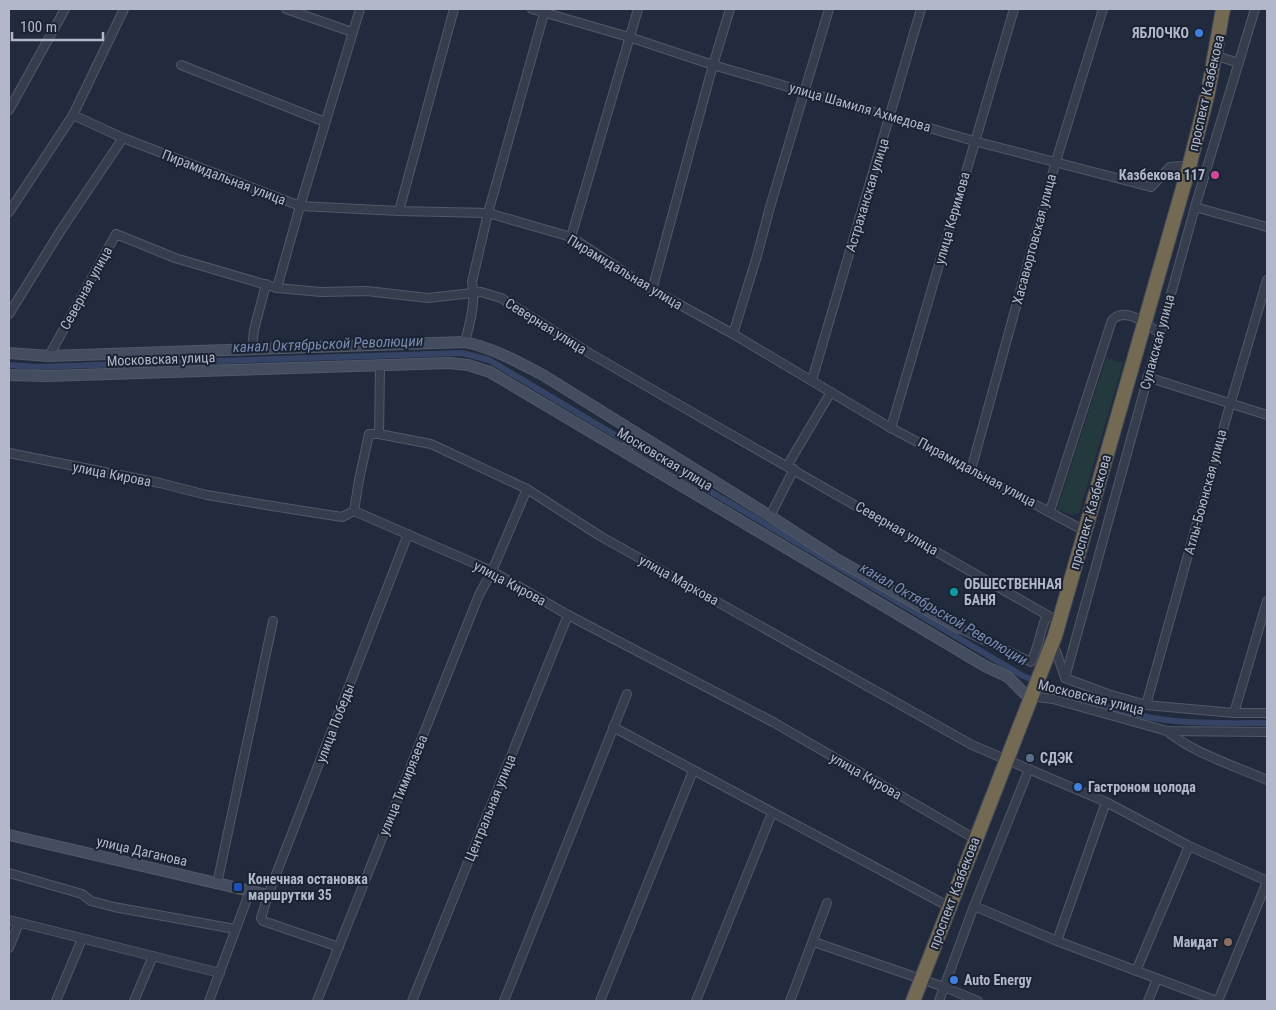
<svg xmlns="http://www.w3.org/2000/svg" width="1276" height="1010" viewBox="0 0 1276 1010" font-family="'Roboto Condensed',sans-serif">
<rect width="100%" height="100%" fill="#222b3d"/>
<path fill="#24393e" d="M1106,358L1123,363L1079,513L1073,515L1057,510Z"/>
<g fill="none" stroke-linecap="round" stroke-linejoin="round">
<g stroke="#354465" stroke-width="6">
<path d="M9,365L36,367L462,353L489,360L625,441"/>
<path d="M635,447L1023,676C1059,690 1101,707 1138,715C1180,725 1225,723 1267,723"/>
</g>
<defs>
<g id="street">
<path d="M286,9L352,32"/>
<path d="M532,9L629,37L713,65L974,141L1151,187L1170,167L1183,166"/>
<path d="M1220,57L1239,63"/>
<path d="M181,65L325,122"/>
<path d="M9,110L65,9"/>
<path d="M73,115L123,138L300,206L399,211L488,213L571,237L644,285L733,334L891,428L1085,531"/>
<path d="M1195,207L1267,227"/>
<path d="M399,211L454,9"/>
<path d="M9,212L73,115L124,9"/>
<path d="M571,237L638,9"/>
<path d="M277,288L300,206L360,9"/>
<path d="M652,290L713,65L730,9"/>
<path d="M9,314L61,230L123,138"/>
<path d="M733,334L757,256L770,207L829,9"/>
<path d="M465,342C470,322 476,303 472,282L488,213L545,10"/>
<path d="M252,349L254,330L266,284"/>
<path d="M49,356L116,234L175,258L277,288L321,292L367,291L428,298L481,292L501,298L591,354L667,398L1054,619"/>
<path d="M1147,377L1267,415"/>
<path d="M812,380L921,9"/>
<path d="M891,428L1014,9"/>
<path d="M379,434L380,366"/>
<path d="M9,453L160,483L207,495L272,506L342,517L354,511L492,571L568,615L773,722L970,836"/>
<path d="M787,466L831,392"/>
<path d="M971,470L1056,161L1103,9"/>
<path d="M354,511L359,480L369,434H379L431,444L527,489L600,536L972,745L1106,802L1189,846L1267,881"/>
<path d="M1050,511L1112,320C1126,306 1147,324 1159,333"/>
<path d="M770,516L794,469"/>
<path d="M959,628L1031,662C1039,647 1040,630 1047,615"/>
<path d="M1050,648L1056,651L1065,678L1108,694L1146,705L1234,713H1267"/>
<path d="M1065,678L1195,207L1255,9"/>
<path d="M1030,696L1053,699L1167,731L1267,732"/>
<path d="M1146,705L1230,405L1267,280"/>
<path d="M1234,713L1267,601"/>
<path d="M613,727L944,904"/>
<path d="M1167,731C1191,752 1237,767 1267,780"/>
<path d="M9,873L82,894L91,901L114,907L235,929"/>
<path d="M217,884L273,621"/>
<path d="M974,906L1057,941L1217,1001"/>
<path d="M9,920L220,973"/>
<path d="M1057,941L1106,802"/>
<path d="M814,942L944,987L978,1001"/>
<path d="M339,947L263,921L261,918L268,895L408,534"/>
<path d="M9,948L19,923"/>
<path d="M1136,971L1189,846"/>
<path d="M56,1001L82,939"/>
<path d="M134,1001L153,956"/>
<path d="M209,1001L250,891"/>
<path d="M317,1001L479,595L492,571L527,489"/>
<path d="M412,1001L568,615"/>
<path d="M504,1001L627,694"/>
<path d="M600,1001L693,771"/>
<path d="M696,1001L772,813"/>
<path d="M790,1001L827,903"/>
<path d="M939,1001L974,906L1029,769"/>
<path d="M1148,1001L1157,979"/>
<path d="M1218,1001L1267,882"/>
</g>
<g id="secondary">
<path d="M9,353L49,356L465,342C493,348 518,362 543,375L770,516L838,560L959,628"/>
<path d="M9,375L47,376L449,363L468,365L490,372L985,666L1008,677L1026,695"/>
<path d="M625,451L636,433"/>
<path d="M9,835L268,895"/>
</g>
<path id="highway" d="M913,1001L1055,636L1189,167L1208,92L1223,9"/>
</defs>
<use href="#street" stroke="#515868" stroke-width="10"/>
<use href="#secondary" stroke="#515868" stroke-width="12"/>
<use href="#highway" stroke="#414858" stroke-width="16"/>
<use href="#street" stroke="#363d4d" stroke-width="8"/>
<use href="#secondary" stroke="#444c60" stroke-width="10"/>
<use href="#highway" stroke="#746a53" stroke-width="14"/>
</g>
<g fill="#3f7fe0" stroke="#1b2332" stroke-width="2">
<circle cx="1199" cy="33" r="5"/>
<circle cx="1078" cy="787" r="5"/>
<circle cx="954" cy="980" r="5"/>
</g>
<circle fill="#d1479c" stroke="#1b2332" stroke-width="2" cx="1215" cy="175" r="5"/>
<circle fill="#0f9aa8" stroke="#1b2332" stroke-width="2" cx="954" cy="592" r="5"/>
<circle fill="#5c6f8a" stroke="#1b2332" stroke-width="2" cx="1030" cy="758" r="5"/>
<rect fill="#1a4fb4" stroke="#1b2332" stroke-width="2" x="233" y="882" width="10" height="10" rx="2.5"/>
<circle fill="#8d6e63" stroke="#1b2332" stroke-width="2" cx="1228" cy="942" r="5"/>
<g text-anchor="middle" stroke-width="4" stroke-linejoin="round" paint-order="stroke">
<g font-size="14" font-weight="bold" fill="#b2b8c9" stroke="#1b2332" text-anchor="start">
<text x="1189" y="38" text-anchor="end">ЯБЛОЧКО</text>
<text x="1205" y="180" text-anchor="end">Казбекова 117</text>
<text x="964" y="589">ОБШЕСТВЕННАЯ<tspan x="964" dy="16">БАНЯ</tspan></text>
<text x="1040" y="763">СДЭК</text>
<text x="1088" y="792">Гастроном цолода</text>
<text x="248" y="884">Конечная остановка<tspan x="248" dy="16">маршрутки 35</tspan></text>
<text x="1218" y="947" text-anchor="end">Маидат</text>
<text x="964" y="985">Auto Energy</text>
</g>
<g font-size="14" fill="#b2b8c9" stroke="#1b2332">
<text transform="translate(1206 93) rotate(-77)" y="5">проспект Казбекова</text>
<text transform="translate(860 107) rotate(16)" y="5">улица Шамиля Ахмедова</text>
<text transform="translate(224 177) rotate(21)" y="5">Пирамидальная улица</text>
<text transform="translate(867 195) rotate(-73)" y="5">Астраханская улица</text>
<text transform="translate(952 218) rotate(-74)" y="5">улица Керимова</text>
<text transform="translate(1034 239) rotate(-75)" y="5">Хасавюртовская улица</text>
<text transform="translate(625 272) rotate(31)" y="5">Пирамидальная улица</text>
<text transform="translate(86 288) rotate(-61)" y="5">Северная улица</text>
<text transform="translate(546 326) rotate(32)" y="5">Северная улица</text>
<text transform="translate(1157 342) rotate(-75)" y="5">Сулакская улица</text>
<text transform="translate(161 359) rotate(-2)" y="5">Московская улица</text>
<text transform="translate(665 459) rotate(31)" y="5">Московская улица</text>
<text transform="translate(977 472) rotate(28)" y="5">Пирамидальная улица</text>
<text transform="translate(112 474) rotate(11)" y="5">улица Кирова</text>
<text transform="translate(1205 492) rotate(-75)" y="5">Атлы-Боюнская улица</text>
<text transform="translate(1090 512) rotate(-74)" y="5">проспект Казбекова</text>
<text transform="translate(897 528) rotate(30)" y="5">Северная улица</text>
<text transform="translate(679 580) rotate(29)" y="5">улица Маркова</text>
<text transform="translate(510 583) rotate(28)" y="5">улица Кирова</text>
<text transform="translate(1091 697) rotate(14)" y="5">Московская улица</text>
<text transform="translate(335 723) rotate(-69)" y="5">улица Победы</text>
<text transform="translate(866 776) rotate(30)" y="5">улица Кирова</text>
<text transform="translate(403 785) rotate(-68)" y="5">улица Тимирязева</text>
<text transform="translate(490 808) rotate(-68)" y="5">Центральная улица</text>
<text transform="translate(142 851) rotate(13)" y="5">улица Даганова</text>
<text transform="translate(954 893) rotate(-69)" y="5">проспект Казбекова</text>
</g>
<g font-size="15" font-style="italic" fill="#788bb2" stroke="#1b2332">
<text transform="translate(328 344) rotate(-2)" y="5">канал Октябрьской Революции</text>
<text transform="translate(944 614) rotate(30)" y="5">канал Октябрьской Революции</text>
</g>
</g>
<rect width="1276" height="1010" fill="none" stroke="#b2b8c9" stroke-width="20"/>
<path d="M12 32v8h91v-8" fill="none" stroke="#b2b8c9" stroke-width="2.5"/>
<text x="20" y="32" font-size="15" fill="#b2b8c9" stroke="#1b2332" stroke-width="4" paint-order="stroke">100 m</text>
</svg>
